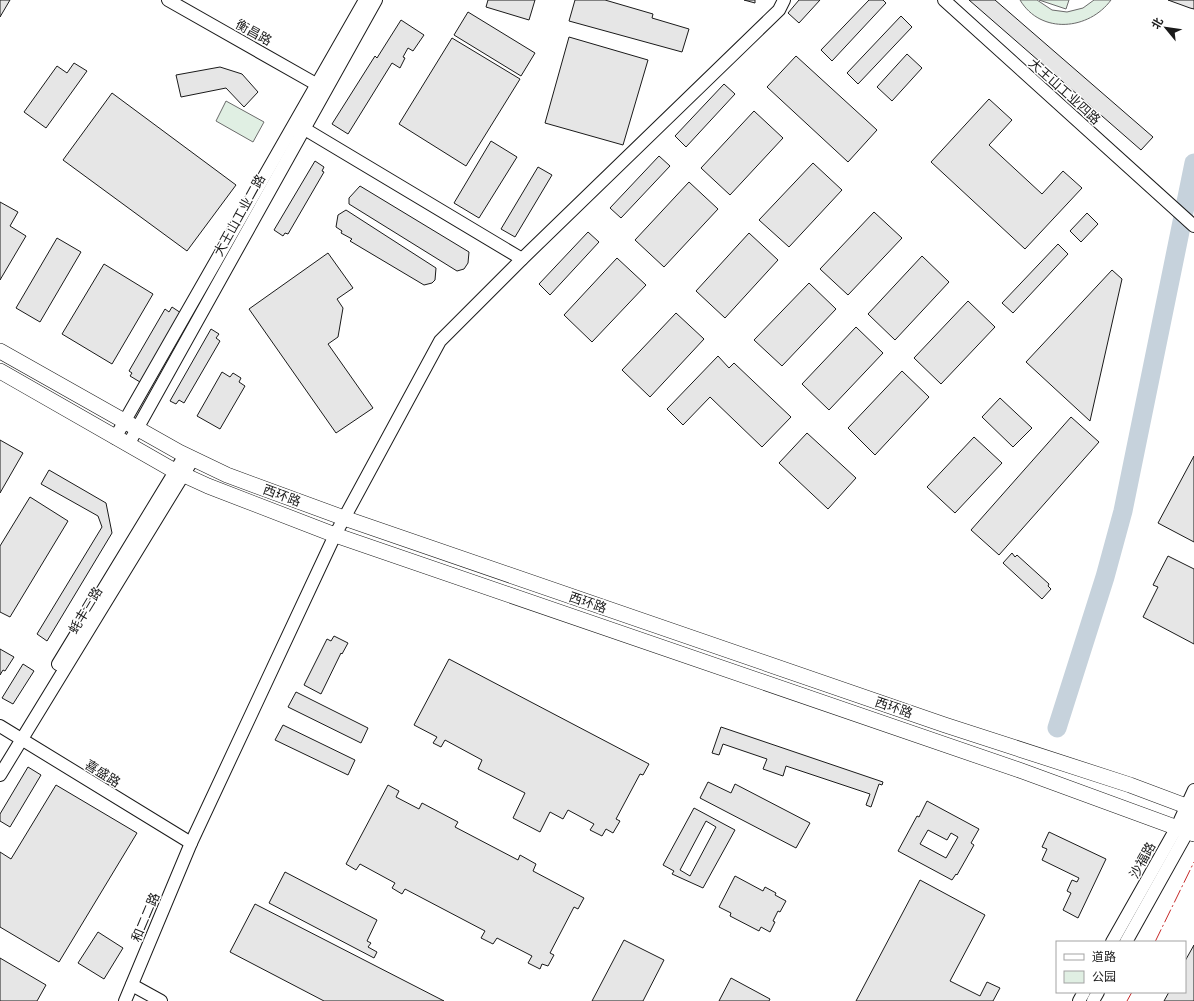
<svg xmlns="http://www.w3.org/2000/svg" width="1194" height="1001" viewBox="0 0 1194 1001" font-family="Barlow,'Noto Sans SC',sans-serif">
<rect width="100%" height="100%" fill="#fff"/>
<g fill="#e0efe3" stroke="#6a6a6a">
<path d="M1020,0H1037L1052,10L1067,12L1083,8L1094,0H1111C1089,30 1041,35 1020,0Z"/>
<path d="M1039,0H1069L1066,9Z"/>
<path d="M226,101L264,122L253,142L216,121Z"/>
</g>
<g fill="none" stroke-linecap="round" stroke-linejoin="round">
<path stroke="#c6d2dc" stroke-width="19" d="M1057,728L1105,577L1123,511L1194,163"/>
</g>
<g fill="#e6e6e6" stroke="#1a1a1a" fill-rule="evenodd">
<path d="M0,0H10L0,17Z"/>
<path d="M488,0H535L529,20L486,7Z"/>
<path d="M575,0H605L653,14L652,18L689,29L682,52L569,21Z"/>
<path d="M744,0H755V3Z"/>
<path d="M799,0H820L799,23L788,13Z"/>
<path d="M869,0H883L886,3L832,61L821,50Z"/>
<path d="M969,0H995L1153,137L1141,150Z"/>
<path d="M1168,0H1194V9L1190,8Z"/>
<path d="M468,12L535,53L521,76L454,35Z"/>
<path d="M901,16L912,27L858,84L847,73Z"/>
<path d="M401,20L424,35L413,51L408,48L403,57L405,58L400,68L392,63L348,134L332,124L375,56L377,58Z"/>
<path d="M569,37L648,60L623,145L545,123Z"/>
<path d="M452,38L520,79L466,166L399,124Z"/>
<path d="M907,54L922,68L892,101L877,87Z"/>
<path d="M796,56L877,130L848,162L767,87Z"/>
<path d="M74,63L87,71L46,128L24,112L57,66L67,73Z"/>
<path d="M220,67L242,74L258,92L244,107L226,88L181,97L176,75Z"/>
<path d="M724,84L735,94L686,147L675,136Z"/>
<path d="M112,93L236,185L187,251L63,160Z"/>
<path d="M989,99L1012,120L989,145L1042,194L1063,171L1082,188L1025,249L931,162Z"/>
<path d="M754,111L783,138L730,195L701,168Z"/>
<path d="M491,141L517,157L479,218L454,203Z"/>
<path d="M659,156L670,166L621,218L610,208Z"/>
<path d="M315,161L324,167L322,171L324,172L288,234L285,233L283,236L274,230Z"/>
<path d="M813,163L842,190L789,247L759,220Z"/>
<path d="M538,167L552,175L515,237L501,229Z"/>
<path d="M689,182L718,209L664,267L635,240Z"/>
<path d="M360,186L469,252L468,263L464,269L457,271L349,204V198Z"/>
<path d="M0,202L18,212L10,226L26,236L0,280Z"/>
<path d="M346,210L436,268L435,280L432,283L424,285L350,241L352,239L341,233L342,231L336,227L338,215Z"/>
<path d="M874,212L902,238L848,295L820,269Z"/>
<path d="M1087,213L1098,224L1081,242L1070,231Z"/>
<path d="M588,232L599,242L550,295L539,284Z"/>
<path d="M749,233L778,260L725,318L696,291Z"/>
<path d="M57,238L81,252L40,322L16,308Z"/>
<path d="M1058,244L1068,254L1013,313L1002,303Z"/>
<path d="M328,253L353,288L337,299L343,308L338,337L328,344L373,408L336,433L249,309Z"/>
<path d="M922,256L949,282L895,340L868,314Z"/>
<path d="M617,258L646,285L592,342L564,315Z"/>
<path d="M104,264L153,294L112,364L62,334Z"/>
<path d="M1112,270L1122,279L1090,421L1026,362Z"/>
<path d="M809,283L836,309L782,366L754,340Z"/>
<path d="M968,301L995,327L941,384L914,358Z"/>
<path d="M172,307L181,313L140,382L130,376L132,373L129,371L165,309L169,312Z"/>
<path d="M676,313L704,339L650,397L622,370Z"/>
<path d="M856,327L883,353L829,410L802,384Z"/>
<path d="M211,329L219,334L216,338L220,341L184,403L179,400L176,404L170,401Z"/>
<path d="M718,356L729,368L734,363L791,417L762,447L710,397L683,425L667,409Z"/>
<path d="M902,371L929,397L875,455L848,428Z"/>
<path d="M222,372L230,377L233,373L241,378L239,382L245,386L220,429L197,416Z"/>
<path d="M1000,398L1032,428L1013,447L982,417Z"/>
<path d="M1071,417L1099,442L999,555L971,530Z"/>
<path d="M807,433L856,478L828,509L779,463Z"/>
<path d="M974,437L1002,463L955,513L927,487Z"/>
<path d="M0,440L23,453L0,493Z"/>
<path d="M1194,456V542L1158,523Z"/>
<path d="M49,470L106,503L112,533L47,641L37,634L102,527L98,516L41,484Z"/>
<path d="M30,497L68,521L10,617L0,612V546Z"/>
<path d="M1012,553L1015,557L1017,555L1049,584L1048,586L1051,589L1042,599L1003,563Z"/>
<path d="M1168,556L1194,569V644L1143,617L1158,587L1153,585Z"/>
<path d="M334,636L348,643L342,654L341,653L321,694L304,685L327,639L331,641Z"/>
<path d="M0,649L14,657L5,671L3,670L0,675Z"/>
<path d="M449,659L649,764L643,775L640,774L616,819L620,821L613,833L606,829L602,836L590,830L594,824L568,810L563,819L550,812L540,832L513,818L525,793L478,769L482,760L445,740L441,747L433,743L437,737L414,725Z"/>
<path d="M23,664L34,671L13,704L2,698Z"/>
<path d="M296,692L368,728L361,743L288,707Z"/>
<path d="M283,725L355,760L348,775L275,740Z"/>
<path d="M721,727L883,782L882,785L879,784L871,807L866,805L870,794L786,766L783,776L763,769L767,759L723,744L719,755L712,753Z"/>
<path d="M28,767L41,775L10,827L0,821V814Z"/>
<path d="M708,782L731,793L735,784L810,823L796,848L700,798Z"/>
<path d="M56,785L137,833L59,962L0,927V852L11,859Z"/>
<path d="M388,785L399,791L396,797L419,809L422,803L458,822L455,827L518,860L520,855L536,864L533,871L584,898L578,909L574,907L550,953L554,955L548,966L542,964L540,969L528,963L532,956L497,938L493,944L481,938L485,931L405,889L402,894L392,888L395,883L360,864L356,870L346,864Z"/>
<path d="M927,801L979,829L971,843L974,845L957,875L956,874L952,880L898,851L917,816L919,817ZM928,830L947,840L951,833L958,837L946,858L920,844Z"/>
<path d="M694,808L735,830L703,888L672,874L674,871L663,865ZM706,821L716,827L690,876L680,870Z"/>
<path d="M1049,832L1106,859L1078,918L1063,910L1071,893L1067,891L1072,880L1077,882L1079,878L1042,860L1047,849L1042,847Z"/>
<path d="M285,872L377,920L367,941L371,943L368,947L377,952L374,958L269,903Z"/>
<path d="M735,876L763,891L765,887L776,893L775,895L786,901L780,912L778,911L773,921L775,922L770,932L761,927L759,931L730,916L731,913L719,907Z"/>
<path d="M920,880L985,915L950,981L980,996L987,982L1000,988L993,1001H856Z"/>
<path d="M255,904L444,1001H324L230,952Z"/>
<path d="M98,932L123,948L104,979L78,963Z"/>
<path d="M624,940L664,960L643,1001H592Z"/>
<path d="M1194,945V1001H1164L1169,992H1185V961Z"/>
<path d="M0,958L46,985L37,1001H0Z"/>
<path d="M731,978L770,999L769,1001H719Z"/>
</g>
<g fill="none" stroke-linecap="round" stroke-linejoin="round">
<defs>
<g id="minor">
<path d="M168,0L323,88"/>
<path d="M944,0L1194,226"/>
<path d="M298,125L522,259"/>
<path d="M115,438L365,0"/>
<path d="M128,445L376,0"/>
<path d="M58,664L185,455"/>
<path d="M0,726L191,843"/>
<path d="M0,775L193,459"/>
<path d="M1112,942L1177,827L1194,790"/>
<path d="M1126,942L1188,831L1194,814"/>
<path d="M132,985L161,1001"/>
<path d="M125,1001L191,843L335,535L440,341L522,259L779,10L784,0"/>
<path d="M1079,1001L1084,992"/>
<path d="M1093,1001L1098,992"/>
</g>
<g id="major">
<path d="M0,351L179,452L227,475L344,518L945,725L1130,785L1194,809"/>
<path d="M0,371L173,470L208,486L335,535L1022,771L1194,834"/>
</g>
</defs>
<use href="#minor" stroke="#1a1a1a" stroke-width="14"/>
<use href="#major" stroke="#1a1a1a" stroke-width="16"/>
<use href="#minor" stroke="#fff" stroke-width="12"/>
<use href="#major" stroke="#fff" stroke-width="15"/>
<g stroke="#c62828" stroke-width="1" stroke-dasharray="14 3 2 3" stroke-linecap="butt">
<path d="M1155,942L1194,862"/>
<path d="M1127,1001L1132,992"/>
</g>
</g>
<g text-anchor="middle" stroke-width="3" stroke-linejoin="round" paint-order="stroke">
<g font-size="13" fill="#1a1a1a" stroke="#fff">
<text transform="translate(254 32) rotate(29)" y="5">衡昌路</text>
<text transform="translate(1065 91) rotate(42)" y="5">大王山工业四路</text>
<text transform="translate(239 215) rotate(-61)" y="5">大王山工业二路</text>
<text transform="translate(282 495) rotate(20)" y="5">西环路</text>
<text transform="translate(588 602) rotate(19)" y="5">西环路</text>
<text transform="translate(85 610) rotate(-59)" y="5">蚝丰三路</text>
<text transform="translate(894 707) rotate(19)" y="5">西环路</text>
<text transform="translate(103 773) rotate(32)" y="5">喜盛路</text>
<text transform="translate(1142 860) rotate(-61)" y="5">沙福路</text>
<text transform="translate(145 917) rotate(-67)" y="5">和二二路</text>
</g>
</g>
<rect x="1056" y="941" width="130" height="52" fill="#ffffff" stroke="#a3a3a3"/>
<rect x="1064" y="954" width="20" height="6" fill="#ffffff" stroke="#a3a3a3"/>
<text x="1092" y="961" font-size="12" fill="#1a1a1a">道路</text>
<rect x="1064" y="971" width="20" height="12" fill="#e0efe3" stroke="#a3a3a3"/>
<text x="1092" y="981" font-size="12" fill="#1a1a1a">公园</text>
<g transform="translate(1166 28) rotate(299)" stroke="#ffffff" stroke-width="3" paint-order="stroke">
<path d="M0-3L7 15L0 10L-7 15Z" fill="#1a1a1a"/>
<text y="-6" font-size="11" font-weight="bold" text-anchor="middle" fill="#1a1a1a">北</text>
</g>
</svg>
